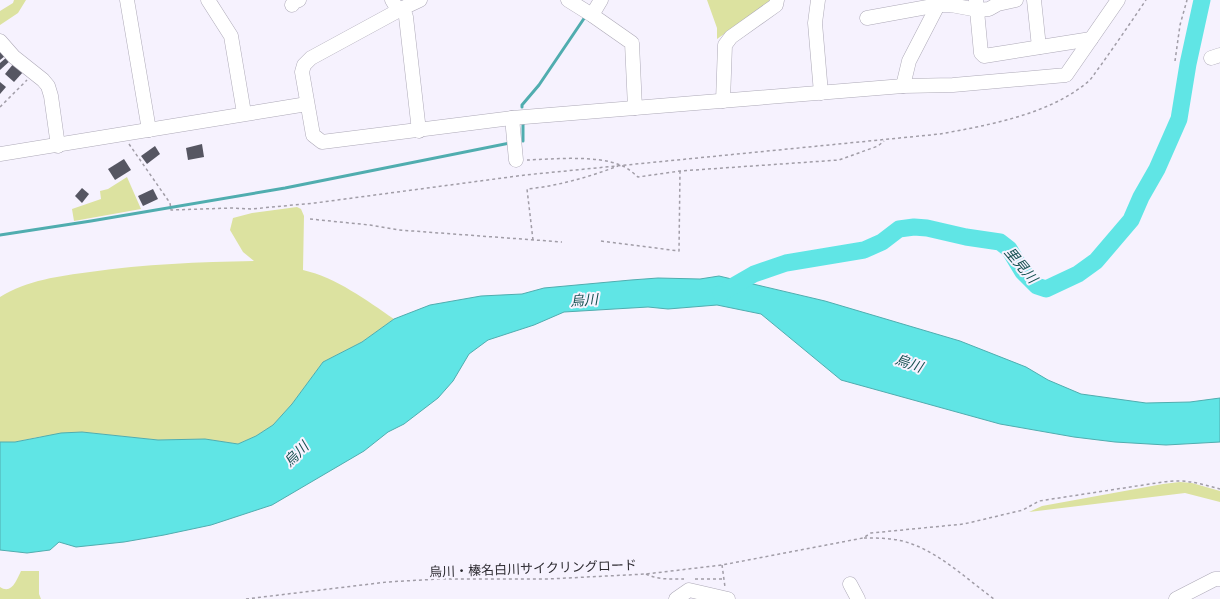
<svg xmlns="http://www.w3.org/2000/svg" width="1220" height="599" viewBox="0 0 1220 599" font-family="Roboto,'Noto Sans JP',sans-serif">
<rect width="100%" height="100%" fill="#f6f2fe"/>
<g fill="#dce2a0">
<path d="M14,0H26L18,13L0,25V11L13,3Z"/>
<path d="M707,0H771L770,2L717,39V28Z"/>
<path d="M127,177L141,209L74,221L72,209L101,199L100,191L108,189Z"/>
<path d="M297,207L301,209L304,216L303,270C337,278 366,300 394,319L362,342L323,362L292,404L273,425L256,436L238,444L205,439L158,440L82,432L38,437L15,442H0V297C27,280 60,276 90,272C145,264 199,262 254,261L243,252L230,230L233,218L252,213Z"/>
<path d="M1180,482L1192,483L1220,491V502L1185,493L1029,512L1042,506L1163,484Z"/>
<path d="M21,571H39V594L41,599H0V587C12,595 17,579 21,571Z"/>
</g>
<path fill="#60e5e5" stroke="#50adaf" d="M719,276L825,301L960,341L1026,367L1048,380L1081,394L1146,403L1190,402L1220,398V442L1166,445L1115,442L1074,437L1000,424L841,380L761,314L717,305L668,309L648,307L564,312L534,325L488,340L469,354L453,381L438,398L404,424L388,432L364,451L272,505L211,525L164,535L124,542L76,547L59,542L50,550L27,553L0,550V442H15L61,433L82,432L158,440L205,439L238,444L256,436L273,425L292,404L323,362L362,342L394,319L430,305L481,296L522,294L544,288L631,280L658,278L700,279Z"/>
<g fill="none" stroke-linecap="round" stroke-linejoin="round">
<g stroke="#50adaf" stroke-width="3">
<path d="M522,107V105L539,85L585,17"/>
<path d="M523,123V141"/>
<path d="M0,235L91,221L285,188L510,143"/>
</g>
<path stroke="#60e5e5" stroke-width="17" d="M721,293L754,274L786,263L864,250L882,242L899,229L914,227L927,228L966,237L1000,242L1009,249L1023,272L1037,286L1046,289L1078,274L1096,261L1131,220L1141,197L1157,169L1179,119L1188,64L1202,0"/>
</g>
<g fill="#565662">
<path d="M0,51L5,56L0,60Z"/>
<path d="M8,56L11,60L0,70V63Z"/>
<path d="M14,63L24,71L14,82L5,74Z"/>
<path d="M0,82L6,87L0,94Z"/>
<path d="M202,144L204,157L188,160L186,148Z"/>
<path d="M155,146L160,154L147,164L141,156Z"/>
<path d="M124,159L131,170L115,180L108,169Z"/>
<path d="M82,188L89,194L82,203L75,196Z"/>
<path d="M153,189L158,199L143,206L138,196Z"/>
</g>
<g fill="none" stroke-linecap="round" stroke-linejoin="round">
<defs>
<g id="minor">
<path d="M127,0L149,130"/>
<path d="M208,0L231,36L244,113"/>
<path d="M392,0L398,10"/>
<path d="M420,0L403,8L311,58L304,65L302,72L313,135L322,142L512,118L903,86L953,85L1066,75L1118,0"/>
<path d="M568,0L592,15L632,43L635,108"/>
<path d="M818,0L815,23L821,93"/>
<path d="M976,0L981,53L984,56L1091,39"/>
<path d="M1034,0L1039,47"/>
<path d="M292,5L294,2L299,0"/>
<path d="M403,8L406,17L419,131"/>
<path d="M592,15L601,0"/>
<path d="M867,18L938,5H951L978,10L989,9L998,4L1016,0"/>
<path d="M0,41L14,57L43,80L48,86L51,96L58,146"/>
<path d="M1211,58L1220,55"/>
<path d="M903,86L909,61L938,5"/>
<path d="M723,101L725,45L731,37L776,5L777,0"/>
<path d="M512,118L516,160"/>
<path d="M0,154L307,104"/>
<path d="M850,584L858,599"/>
<path d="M676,599L689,590L728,599"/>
<path d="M1176,599L1215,579H1220"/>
</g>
</defs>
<use href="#minor" stroke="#ada9b7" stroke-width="15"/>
<g stroke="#a19da7" stroke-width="1.5" stroke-dasharray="3 3" stroke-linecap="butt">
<path d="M1175,61L1180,25L1187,0"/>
<path d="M0,107L27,80"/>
<path d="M129,144L170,203L171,210L231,208L251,209L315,203L525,175L940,134C989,125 1052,114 1090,80C1094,75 1097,70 1101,65C1116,44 1131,22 1146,0"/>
<path d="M527,160C554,159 596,155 620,165C627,167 633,173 638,177L680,171L839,160L878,146L884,141"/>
<path d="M310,219L370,225L399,230L562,242"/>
<path d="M533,240L527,189C558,186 589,177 618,166"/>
<path d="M601,241L679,251L680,171"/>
<path d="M864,538C880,538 897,538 912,544C942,555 968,580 994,599"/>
<path d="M722,565L725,587"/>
<path d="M646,574C658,580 671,579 684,579"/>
<path d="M695,579H723"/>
<path d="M246,599L387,582L439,579H548L646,574L722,565L863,538L871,533L964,524L1023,510L1039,501L1163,482C1186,479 1198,483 1220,489"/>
</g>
<use href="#minor" stroke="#fff" stroke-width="14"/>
</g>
<g text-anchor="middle" stroke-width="4" stroke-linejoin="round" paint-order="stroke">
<g font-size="13" fill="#2c2a30" stroke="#f6f2fe">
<text transform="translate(533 568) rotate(-2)" y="5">烏川・榛名白川サイクリングロード</text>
</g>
<g font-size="14" font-style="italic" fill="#165050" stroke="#f6f2fe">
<text transform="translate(1021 265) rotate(50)" y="5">里見川</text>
<text transform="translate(584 300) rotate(-4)" y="5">烏川</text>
<text transform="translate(909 363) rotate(19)" y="5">烏川</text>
<text transform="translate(296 454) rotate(-45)" y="5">烏川</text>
</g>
</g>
</svg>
